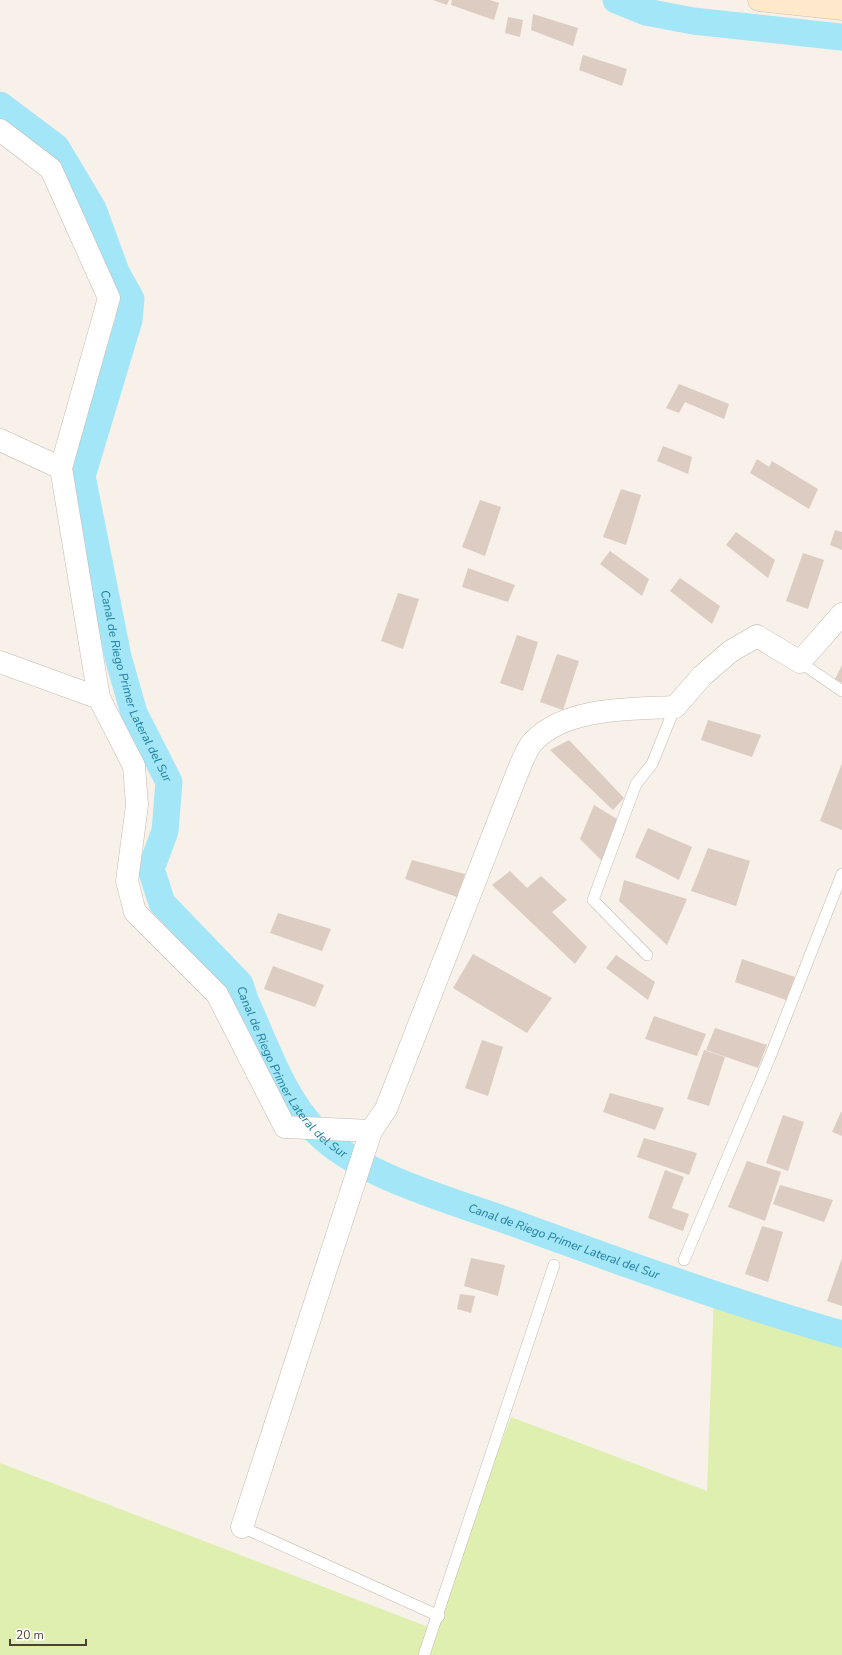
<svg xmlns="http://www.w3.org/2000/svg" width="842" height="1655" viewBox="0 0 842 1655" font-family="'Nunito Sans',sans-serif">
<rect width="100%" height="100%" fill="#f7f1ea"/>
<path fill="#dfefaf" d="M714,1293L842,1334V1655H0V1463L431,1628L511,1417L707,1491Z"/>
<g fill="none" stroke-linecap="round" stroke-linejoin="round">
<g stroke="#a2e6f8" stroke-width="27">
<path d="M616,0L646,12L693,21L842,37"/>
<path id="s1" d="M0,105L56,147L93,209L116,272L131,299L129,320L82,476L118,657L134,713L169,782L165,831L151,869L162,903L240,984L245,1000C266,1045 282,1097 317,1132C360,1176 450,1200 508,1221C618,1261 729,1302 842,1334"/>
</g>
</g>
<g fill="#ddccc1">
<path d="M433,0H449L447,5Z"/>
<path d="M452,0H490L499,3L494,20L451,5Z"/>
<path d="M533,14L578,28L573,46L531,30Z"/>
<path d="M508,17L523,20L520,37L505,33Z"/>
<path d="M583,55L627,69L622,86L579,70Z"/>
<path d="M679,384L729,404L724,419L685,402L679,413L666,408Z"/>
<path d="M663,446L692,457L688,474L657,461Z"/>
<path d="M757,459L769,467L772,461L818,489L809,509L750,473Z"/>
<path d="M621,489L641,495L626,545L603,537Z"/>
<path d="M480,500L501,507L485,556L462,547Z"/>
<path d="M835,530L842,532V550L830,545Z"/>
<path d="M736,532L775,560L768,578L726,545Z"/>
<path d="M610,551L649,579L642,596L600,564Z"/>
<path d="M803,553L824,560L808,609L786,601Z"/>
<path d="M468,568L515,585L508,602L462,587Z"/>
<path d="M680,578L720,606L712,624L670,591Z"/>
<path d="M398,593L419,599L403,649L381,641Z"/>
<path d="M517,635L538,642L523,691L500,683Z"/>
<path d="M557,654L579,661L563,710L540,702Z"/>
<path d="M842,665V683L835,679Z"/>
<path d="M708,720L761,735L752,757L701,740Z"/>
<path d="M569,740L624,798L613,810L550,750Z"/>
<path d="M842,763V830L820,821Z"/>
<path d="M594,805L617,819L602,861L580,839Z"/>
<path d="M648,828L692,847L679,880L635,857Z"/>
<path d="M708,848L750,861L736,906L691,891Z"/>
<path d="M412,860L465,874L457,897L405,879Z"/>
<path d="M510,871L527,888L541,876L567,900L552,912L587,947L575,964L492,885Z"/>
<path d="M624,880L687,899L667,945L619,901Z"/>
<path d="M278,913L331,929L322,951L270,933Z"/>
<path d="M473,954L552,998L527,1033L453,988Z"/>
<path d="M616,955L655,982L648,1000L606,968Z"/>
<path d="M742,959L795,977L786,1000L735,982Z"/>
<path d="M273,966L324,985L315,1007L264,989Z"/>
<path d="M654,1016L706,1034L697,1056L645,1039Z"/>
<path d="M715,1028L767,1045L758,1068L706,1050Z"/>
<path d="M482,1040L503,1047L488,1096L465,1088Z"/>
<path d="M704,1050L725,1057L709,1106L687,1099Z"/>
<path d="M610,1093L664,1108L655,1130L603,1112Z"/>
<path d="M841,1112H842V1136L832,1132Z"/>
<path d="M783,1115L804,1122L788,1171L766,1163Z"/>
<path d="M644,1138L697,1153L689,1175L637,1157Z"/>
<path d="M747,1161L781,1172L765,1221L728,1207Z"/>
<path d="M665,1170L684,1177L672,1208L689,1214L683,1231L648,1218Z"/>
<path d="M780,1185L833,1200L824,1222L773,1204Z"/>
<path d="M762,1226L783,1232L768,1282L745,1274Z"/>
<path d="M471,1258L505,1265L498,1296L464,1286Z"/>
<path d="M842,1258V1306L827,1301Z"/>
<path d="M460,1294L475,1296L471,1313L457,1309Z"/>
</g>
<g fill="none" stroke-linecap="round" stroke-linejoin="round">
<defs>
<g id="lane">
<path d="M800,662L842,691"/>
<path d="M647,955L593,900L636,784L652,764L675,707"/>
<path d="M684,1260L770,1057L842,874"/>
<path d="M242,1527L439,1616"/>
<path d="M424,1655L554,1265"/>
</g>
<g id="street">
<path d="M0,130L51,169L109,298L61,468L99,698L134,766L137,805L127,881L135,912L217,994L285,1127L371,1131L386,1109L518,771C522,762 526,750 532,743C564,707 630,709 675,707L702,676L731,651L757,636L800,662L842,614"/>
<path d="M0,440L61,468"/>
<path d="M0,662L99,698"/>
<path d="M242,1527L371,1131"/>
</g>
<path id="secondary" d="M759,0L842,9"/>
</defs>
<use href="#lane" stroke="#c7b9ae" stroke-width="12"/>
<use href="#street" stroke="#c7b9ae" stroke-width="23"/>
<use href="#secondary" stroke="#debe98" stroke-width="23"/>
<use href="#lane" stroke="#fff" stroke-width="11"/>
<use href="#street" stroke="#fff" stroke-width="22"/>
<use href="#secondary" stroke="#ffe9cc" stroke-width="22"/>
</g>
<g text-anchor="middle" stroke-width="4" stroke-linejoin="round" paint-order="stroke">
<g font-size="12" font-style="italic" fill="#1e7d99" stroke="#fff">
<text dy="4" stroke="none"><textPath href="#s1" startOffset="642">Canal de Riego Primer Lateral del Sur</textPath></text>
<text dy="4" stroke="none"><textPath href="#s1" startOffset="1086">Canal de Riego Primer Lateral del Sur</textPath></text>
<text dy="4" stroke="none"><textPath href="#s1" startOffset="1422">Canal de Riego Primer Lateral del Sur</textPath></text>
</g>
</g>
<path d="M10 1639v6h76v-6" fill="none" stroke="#4c4037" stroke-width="2"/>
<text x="16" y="1639" font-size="12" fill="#4c4037" stroke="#ffffff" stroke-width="3" paint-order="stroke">20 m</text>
</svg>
